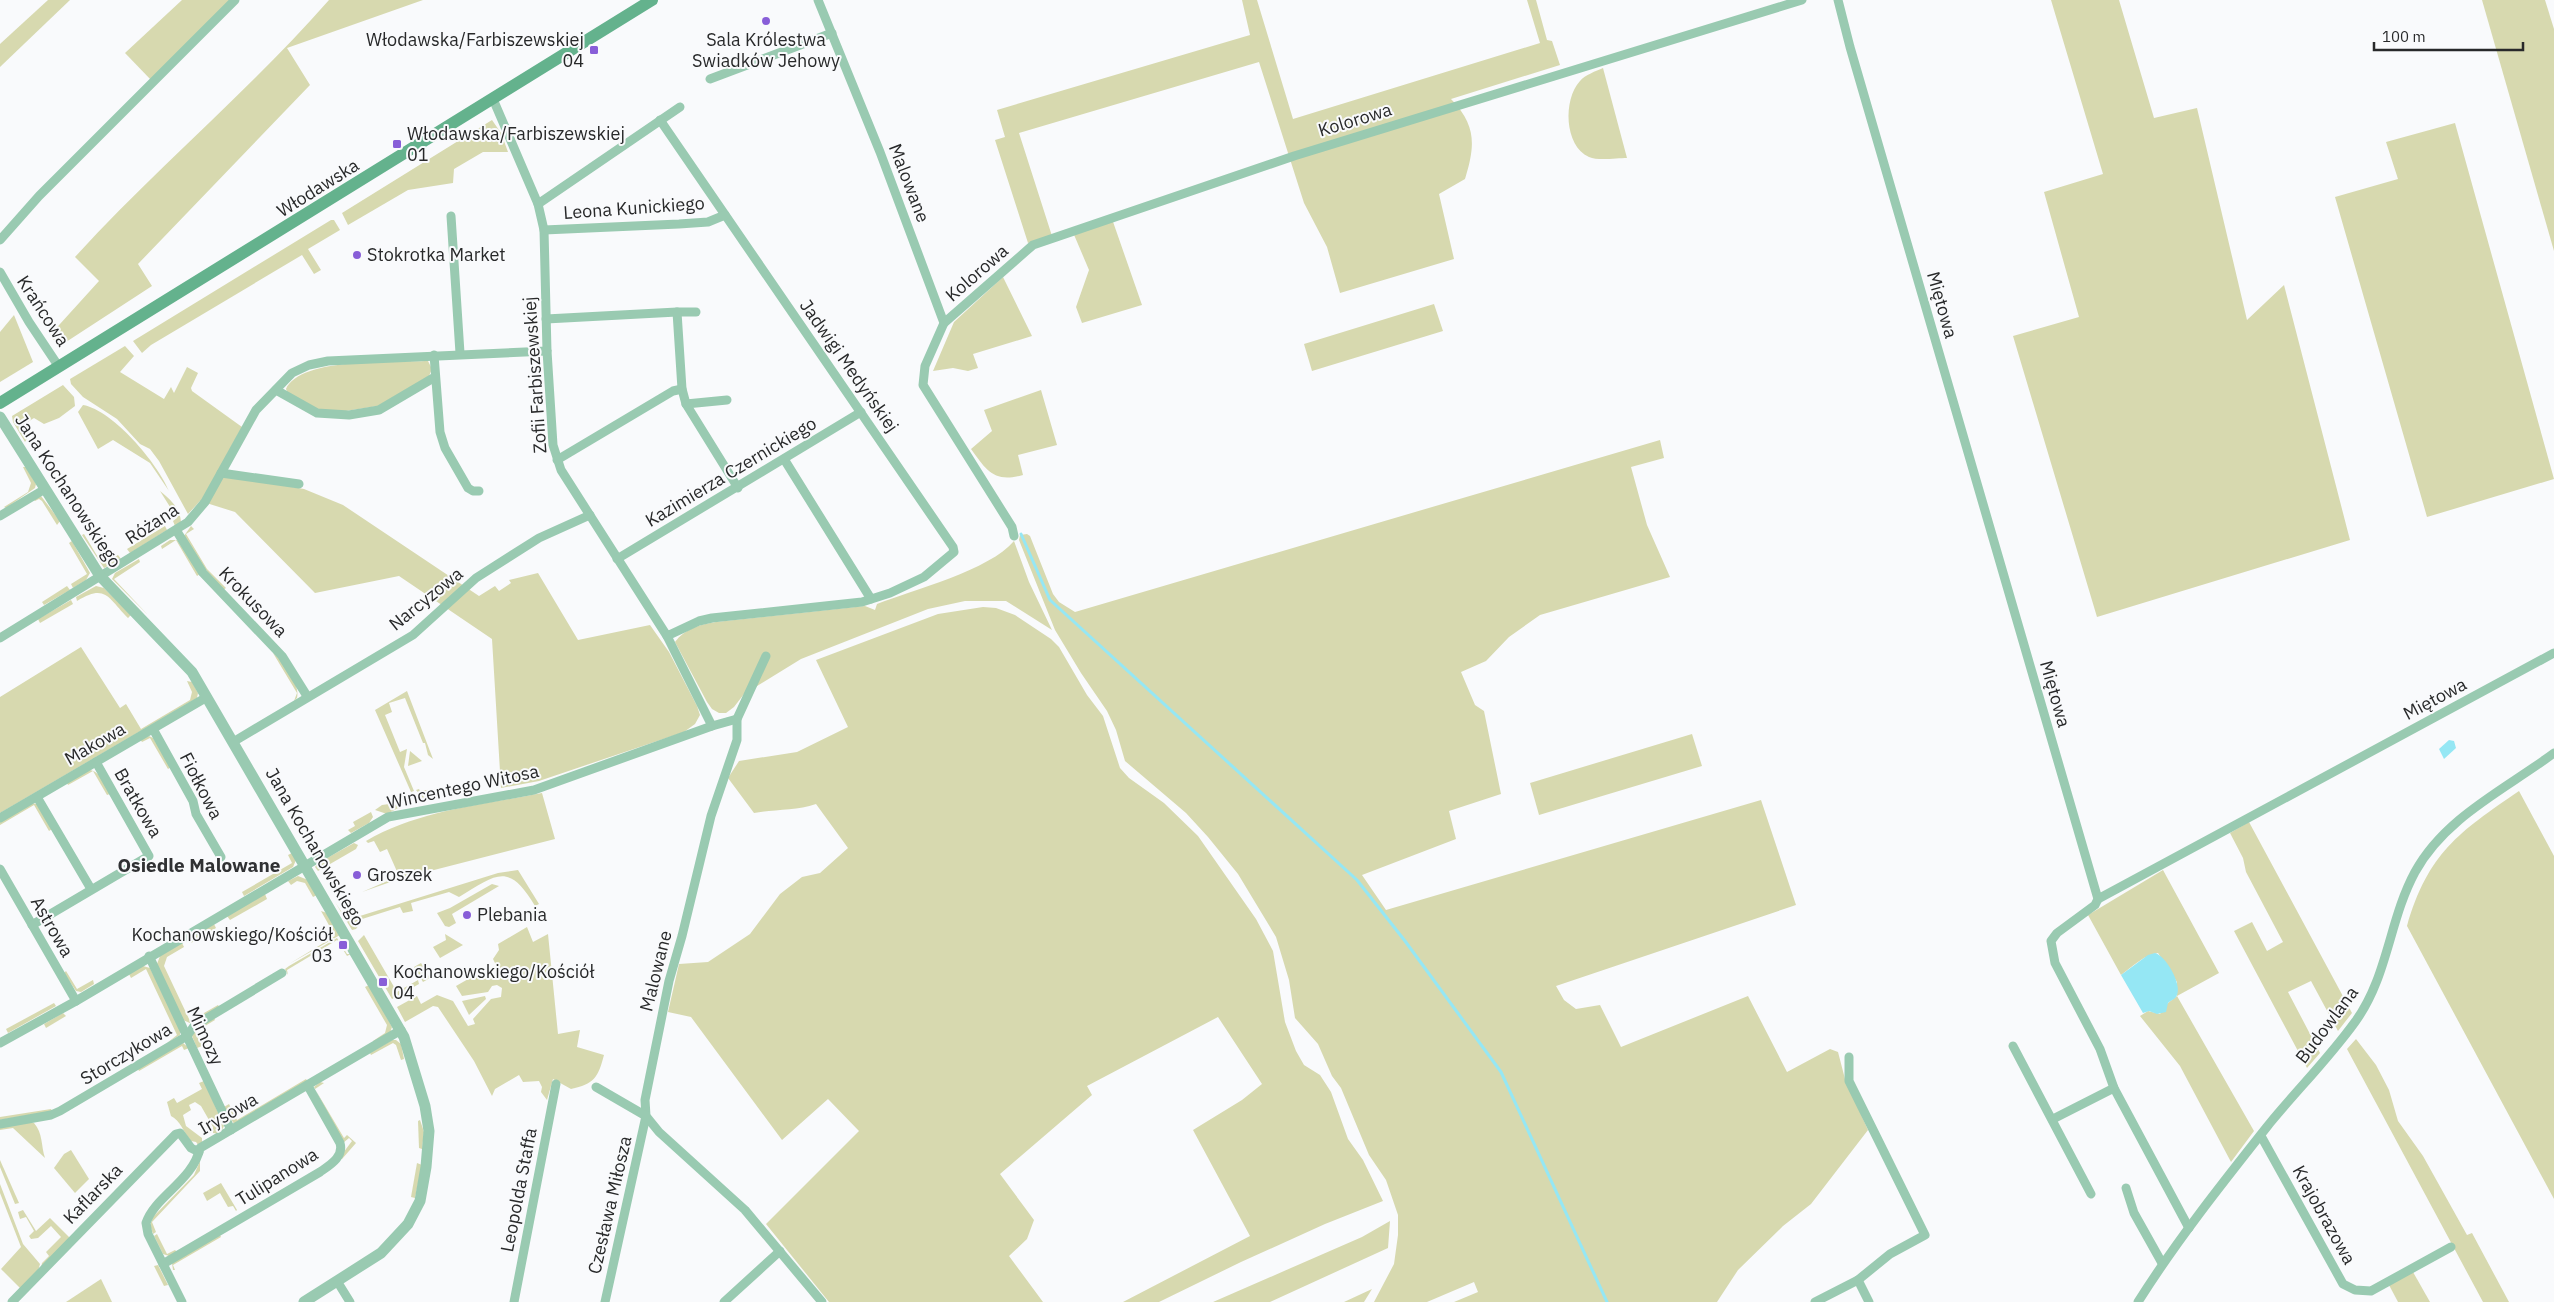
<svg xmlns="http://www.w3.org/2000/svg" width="2554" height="1302" viewBox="0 0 2554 1302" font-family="'IBM Plex Sans',sans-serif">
<rect width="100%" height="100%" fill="#f9fafc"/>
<g fill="#d7d9af">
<path d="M48,0H70L0,67V44Z"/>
<path d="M182,0H235L152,81L125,53Z"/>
<path d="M329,0H423L287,48L310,85L138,264L152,286L66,342L57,344L50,335L99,281L75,257C156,168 249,91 329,0Z"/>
<path d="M1242,0H1257L1293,119L1540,43L1527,0H1536L1547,40L1552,41L1560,65L1451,99C1477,126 1475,146 1465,179L1439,194L1454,259L1340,293L1327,247L1304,203L1259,62L1019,133L1052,236L1028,243L995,140L1005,137L997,110L1250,35Z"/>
<path d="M2051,0H2119L2154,118L2197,108L2247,320L2284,285L2350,540L2097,617L2013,336L2079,317L2044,192L2103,174Z"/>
<path d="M2482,0H2545L2554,29V251Z"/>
<path d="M1603,68L1627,158C1617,158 1598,161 1589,157C1564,146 1563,99 1580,81C1585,75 1596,71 1603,68Z"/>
<path d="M492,120L501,133L508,152H483L454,169L453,183L408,190L348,225L342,213Z"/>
<path d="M2455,123L2554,479L2427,517L2335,197L2398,179L2386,142Z"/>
<path d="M1111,216L1142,305L1082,323L1076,307L1089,270L1072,230Z"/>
<path d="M331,220H334L340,230L308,249L321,270L314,274L302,255L151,345L142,353L133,341Z"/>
<path d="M1003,277L1032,336L973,354L978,368L968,371L953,368L933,371L954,322Z"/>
<path d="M1434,304L1443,331L1312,371L1304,344Z"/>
<path d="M14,315L33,362L0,382V332Z"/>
<path d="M125,346L134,356L120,372L164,399L171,387L174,393L187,367L198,373L191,388L192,391L242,427L226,456L227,476L304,489L343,505L479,596L495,586L499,591L511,583L509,580L538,573L578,640L650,625L669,652L697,706L700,715L695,724L684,732L539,781L501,788L492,639L399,576L315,593L235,512L200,501L188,514L159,461L150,449L140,444L117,419L83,397L71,384L70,379Z"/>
<path d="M428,361L432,369L429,376L378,406L339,412L315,409L288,394L286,389C300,357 397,362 428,361Z"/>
<path d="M63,385L74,397L75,406L59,418L44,424L34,418L26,423L28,437L25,442L13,422L12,416Z"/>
<path d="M1041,390L1057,445L1018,455L1023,475C994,483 987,471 971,449L992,431L984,410Z"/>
<path d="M83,405C113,410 158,464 169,491L150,463L113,440L98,449L78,412Z"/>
<path d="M1660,440L1664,458L1631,467L1647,525L1670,577L1540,615L1509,637L1486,661L1461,672L1475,705L1484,711L1501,794L1449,811L1456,839L1362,875L1386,910L1761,800L1796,905L1556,986L1564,1000L1576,1009L1600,1005L1621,1047L1748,996L1787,1072L1830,1049L1838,1052L1845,1079L1868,1130L1811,1204L1783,1226L1738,1270L1717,1302H1454L1478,1292L1474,1282L1427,1302H1374L1394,1264L1398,1235V1215L1386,1180L1369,1155L1341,1088L1332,1076L1318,1044L1295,1018L1289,980L1276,937L1238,874L1208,837L1186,813L1125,761L1116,730L1107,711L1081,673L1055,630L1019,540L1020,535L1027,534L1030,536L1053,594L1059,602L1075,612Z"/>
<path d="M23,467H26L36,484L35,488L6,508L4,507L28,492L31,483Z"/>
<path d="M160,491C171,500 180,508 181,522L175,526L173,521L177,518Z"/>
<path d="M41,496L60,521L57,525L42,501L39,499L35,501L33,499Z"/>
<path d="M165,526L167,530L130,553L127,549Z"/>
<path d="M191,526L194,529L186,534L207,569L226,588L223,590L201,564L184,536Z"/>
<path d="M84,534L99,559L107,561L118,555L121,559L104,568L82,535Z"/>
<path d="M170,540H177L200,574L197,576L176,540L162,549L161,546Z"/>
<path d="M72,541L90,573L86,580L73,588L71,584L87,574L69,543Z"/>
<path d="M1014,541L1029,582L1052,630L1006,601H965L928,609L801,659L744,694L734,707L726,713H719L712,709L707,702L675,642C684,629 701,624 716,622L865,606L875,610L877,604C913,590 990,570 1014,541Z"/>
<path d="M139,559L140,562L114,579L148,615L112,579L115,573Z"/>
<path d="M67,586L70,590L44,605L42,602Z"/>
<path d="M96,586L104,588L131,615L128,618C108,598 106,583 77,601L76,597Z"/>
<path d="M71,600L73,604L40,623L38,619Z"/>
<path d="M983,607L996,608L1015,615L1051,639L1059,647L1087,695L1103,716L1120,768L1129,778L1164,803L1198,836L1256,919L1273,951L1285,1022L1296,1051L1304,1065L1320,1075L1331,1092L1348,1139L1363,1160L1383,1201L1325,1224L1241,1262L1159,1302H1123L1250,1236L1193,1130L1242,1100L1262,1084L1218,1017L1087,1086L1092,1095L1000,1174L1034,1220L1027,1239L1009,1256L1043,1302H829L766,1224L859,1131L828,1099L782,1140L691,1017L668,1012L679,964L708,962L750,934L780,894L802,877L820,873L848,848L816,804C796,811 775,809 754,813L728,778L739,761L797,752L848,727L816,660L938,614Z"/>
<path d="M81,647L120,708L126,704L141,729L190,700L192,692L187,681L192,682L198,693L197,698L0,813V697Z"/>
<path d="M273,653C283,661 301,685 297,698L294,701L297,693Z"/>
<path d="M407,691L433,759L428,755L425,743H423L405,698L389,703L392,712L385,715L400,752L407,749L404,767L414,791L411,792L375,710Z"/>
<path d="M1692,734L1702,766L1539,815L1530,783Z"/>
<path d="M149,736L153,738L171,767L168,769L150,738L142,742L140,739Z"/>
<path d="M410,751L422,761L408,766Z"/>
<path d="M89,770C101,771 104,785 110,794L107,795L93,771L68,785L67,783Z"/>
<path d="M419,789L420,791L434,789L437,796L423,798L416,790Z"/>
<path d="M2519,791L2554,856V1199L2407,926C2428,853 2459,832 2519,791Z"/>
<path d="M542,793L555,839L399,879L362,892L399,876L387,849L380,852L374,841L368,843L366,841C420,810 481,805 542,793Z"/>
<path d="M403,802L400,807L387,814L375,810L382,805Z"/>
<path d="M31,803L37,804L52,829L49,831L34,805L0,825V820Z"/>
<path d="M371,812L373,817L369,823L351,833L348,830L355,826L353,822Z"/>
<path d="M2249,822L2352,1013L2338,1031L2311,981L2288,992L2320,1053L2307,1068L2234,931L2252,922L2267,951L2283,942L2246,872L2243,858L2230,833Z"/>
<path d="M354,843L358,845L356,849L318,871L315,867L318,863Z"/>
<path d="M292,853L296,860L293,867L244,896L242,892L292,863L288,855Z"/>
<path d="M518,870L539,904L535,906C509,862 497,874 459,897L449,892L411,903L413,911L403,913L400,907L359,920V925L356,929L352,930L335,902L347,920L498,873Z"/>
<path d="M2163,870L2219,973L2177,996L2254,1131L2231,1162L2180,1066L2140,1016L2148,1011L2160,1014L2168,1003L2177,996V982L2158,953C2145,954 2132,967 2121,975L2088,915Z"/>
<path d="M298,876L308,880L317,895L313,897L305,883L297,881L291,885L288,881Z"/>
<path d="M492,884L499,886L452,914L456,923L449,927L445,926L437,913L450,908Z"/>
<path d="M265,894L267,899L230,920L227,916Z"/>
<path d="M321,911L327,913L340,935L289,964L335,936Z"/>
<path d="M214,924L216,928L191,943L189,939Z"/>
<path d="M527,927L533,942L548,934L558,1034L580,1030L577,1047L604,1055C598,1078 594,1084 571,1089L553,1079L547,1100L541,1092L542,1087L539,1081L523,1082L519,1075L495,1089L492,1096L474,1061L438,1007L433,1006L405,1022L397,1007L417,996L421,1004L437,995L453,1001L468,1026L475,1024L473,1019L491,999L501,997L502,988L497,985L492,986L488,992L462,996L456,986L484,970L490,979L500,973L493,959L499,950L498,944Z"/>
<path d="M445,934L463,945L440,958L433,947L446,940Z"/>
<path d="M364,935L397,992L418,980L419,984L392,999L358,941Z"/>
<path d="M337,938L347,954H351L347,956L337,940L287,970L288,975L285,969L289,966Z"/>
<path d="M182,943L184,947L167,957L164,966L190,1021L218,1005L220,1008L192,1024L183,1020L157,964L160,956Z"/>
<path d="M421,963L430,978L423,982L414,967Z"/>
<path d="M143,966L150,968L180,1030V1035L167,1043L177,1035L146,969L131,978L129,974Z"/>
<path d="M66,971L77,989L93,980L94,984L81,992L76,991L64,973Z"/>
<path d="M369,985L392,1027L390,1033L374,1043L373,1041L385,1033L387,1025L365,987Z"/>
<path d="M485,996L486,999L469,1015L462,1001Z"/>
<path d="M54,1003L56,1006L8,1033L6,1029Z"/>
<path d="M63,1013L66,1016L46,1028L44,1024Z"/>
<path d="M214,1018L215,1020L195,1032L202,1046L197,1048L192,1036L193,1031Z"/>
<path d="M2356,1039L2376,1065L2389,1090L2398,1121L2423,1156L2467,1235L2472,1233L2509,1302H2483L2347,1049Z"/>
<path d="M392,1040H396L401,1044L404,1059L401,1060L396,1045L393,1043L371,1055L370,1053Z"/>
<path d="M183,1043L189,1048L184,1050L182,1046L139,1071L138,1069Z"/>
<path d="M306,1079L308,1082L234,1124L224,1107L229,1104L237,1120Z"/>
<path d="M204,1081L224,1126L220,1134L213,1133V1127L201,1106L195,1102L189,1105L191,1110L183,1115L186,1126L202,1138V1144L199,1146L196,1142L191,1141C184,1133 180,1120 171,1116L167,1102L174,1098L177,1103L202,1089L199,1083Z"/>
<path d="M320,1082L324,1083L315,1089L344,1138L347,1135L356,1143L342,1159L340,1157L352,1141L349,1138L343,1143L314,1087Z"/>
<path d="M51,1109L52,1111L0,1120V1117Z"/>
<path d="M420,1120L424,1132L422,1149L419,1148L418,1121Z"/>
<path d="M19,1123H34C43,1133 41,1146 45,1158L13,1128L0,1130V1127Z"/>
<path d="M71,1150L89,1179L75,1193L54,1168L64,1154Z"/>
<path d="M0,1160L19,1203L15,1204L0,1167Z"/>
<path d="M200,1161V1171L152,1222L156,1232L153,1234L150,1225L153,1217L194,1175Z"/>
<path d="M417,1163L422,1165L415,1198L411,1197Z"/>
<path d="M221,1183L237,1210L236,1211L233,1206L228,1207L220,1193L207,1201L203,1193Z"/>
<path d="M0,1184L23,1244L40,1264L38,1271L21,1289L1,1269L21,1247L0,1193Z"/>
<path d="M23,1210L36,1231L50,1218L70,1238L41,1268L42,1263L49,1256L46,1252L61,1237L51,1226L38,1238L31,1239L29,1236L34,1231L26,1217L20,1219L18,1212Z"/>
<path d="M1390,1221L1388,1248L1270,1302H1213L1362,1237Z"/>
<path d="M157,1234L167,1254L175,1250L177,1252L169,1256L163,1254L154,1236Z"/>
<path d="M220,1235L221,1237L173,1265L175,1270H173L172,1263Z"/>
<path d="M158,1265L168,1285L164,1286L154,1266Z"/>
<path d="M2413,1272L2430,1302H2398L2389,1285Z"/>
<path d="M101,1279L112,1302H66Z"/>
<path d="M1372,1289L1364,1302H1344Z"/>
</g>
<g fill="#95e7f4">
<path d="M2449,740L2454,741L2456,748L2444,759L2439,749Z"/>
<path d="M2155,953C2166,956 2182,984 2177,995C2176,999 2171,1000 2168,1003L2166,1012L2157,1014L2149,1011L2143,1013L2121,975L2148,955Z"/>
</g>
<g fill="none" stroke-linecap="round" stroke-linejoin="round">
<path stroke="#95e7f4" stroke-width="3" d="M1021,534L1050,600L1357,880L1405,941L1501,1072L1607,1302"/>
<g stroke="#99cab1" stroke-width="9">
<path d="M818,0L880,152L944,323L925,366L923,385L1012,527L1014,536"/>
<path d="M1838,0L1850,47L2098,899L2554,653"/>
<path d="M710,79L832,33"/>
<path d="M493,99L538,204L544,230L547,351L553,445L561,470L667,636L699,621L712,618L862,602L890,593L924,577L954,552L953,547L660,120"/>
<path d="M538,204L680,107"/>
<path d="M451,216L460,353"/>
<path d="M544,230L679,224L708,222L725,215"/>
<path d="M0,240L39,196L235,0"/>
<path d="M0,272L29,322L59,367"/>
<path d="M677,312H696"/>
<path d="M546,319L677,312L682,389L686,404L738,488"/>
<path d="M944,323L1033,245L1294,156L1802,0"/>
<path d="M434,355L440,432L445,448L468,488L473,491H479"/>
<path d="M276,390L317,413L349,415L379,410L435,377"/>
<path d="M686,404L727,400"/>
<path d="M784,459L871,599"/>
<path d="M557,460L673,391L682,389"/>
<path d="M221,473L299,484"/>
<path d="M0,516L45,489"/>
<path d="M176,530L203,573L282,656L307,696"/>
<path d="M617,559L861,412"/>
<path d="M667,636L712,726"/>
<path d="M0,638L188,522L205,502L256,410L292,373L309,365L328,361L547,351"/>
<path d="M766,656L737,719V740L711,816L682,936L669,981L645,1100L646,1116L659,1132L745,1210L822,1302"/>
<path d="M153,729L193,801L196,814L221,857"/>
<path d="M233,742L413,635L476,578L539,538L590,515"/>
<path d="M37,797L91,889"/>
<path d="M0,818L207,697"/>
<path d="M0,869L76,1001"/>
<path d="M2098,899L2095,905L2057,933L2051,941L2055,963L2100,1049L2114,1088L2189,1228"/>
<path d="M32,925L149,856L96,762"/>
<path d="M149,956L231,1130"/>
<path d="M0,1043L76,1001L388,817L534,790L712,726L737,719"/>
<path d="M2013,1046L2091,1194"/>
<path d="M596,1087L646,1116L605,1302"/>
<path d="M2053,1119L2114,1088"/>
<path d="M0,1124L51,1115L60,1111L187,1036L194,1026L282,973"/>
<path d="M2261,1136L2343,1284L2355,1290L2371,1291L2451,1247"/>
<path d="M2126,1188L2134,1213L2162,1263"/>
<path d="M163,1264L320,1172C330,1165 344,1157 340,1143L308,1086"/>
<path d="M1858,1280L1869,1302"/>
<path d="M337,1281L350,1302"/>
<path d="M12,1302L176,1134L180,1133L191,1148L199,1152"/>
<path d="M182,1302L148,1234L146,1223C155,1196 193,1181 200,1148L401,1030"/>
<path d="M514,1302L556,1084"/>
<path d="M724,1302L780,1251"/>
<path d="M1815,1302L1858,1280L1890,1254L1925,1235L1849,1081V1057"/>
<path d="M2138,1302C2177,1240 2224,1181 2270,1123C2298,1089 2329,1058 2355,1022C2388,977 2389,920 2415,872C2445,817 2506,789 2554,753"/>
</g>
<path stroke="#99cab1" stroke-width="11" d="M0,417L100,576L192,672L404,1037L425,1106L429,1131L426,1167L420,1201L408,1224L381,1253L304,1302"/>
<path stroke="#64b28d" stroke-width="12" d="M0,403L652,0"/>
</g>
<g fill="#885ed8" stroke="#f9fafc" stroke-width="2">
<circle cx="766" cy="21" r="5"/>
<rect x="589" y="45" width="10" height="10" rx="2.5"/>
<rect x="392" y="139" width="10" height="10" rx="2.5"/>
<circle cx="357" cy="255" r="5"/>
<circle cx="357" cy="875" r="5"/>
<circle cx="467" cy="915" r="5"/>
<rect x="338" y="940" width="10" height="10" rx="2.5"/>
<rect x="378" y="977" width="10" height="10" rx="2.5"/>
</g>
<g text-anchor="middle" stroke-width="4" stroke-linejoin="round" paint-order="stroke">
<g font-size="18" fill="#28292a" stroke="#f9fafc" text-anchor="start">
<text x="584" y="46" text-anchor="end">Włodawska/Farbiszewskiej<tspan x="584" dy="21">04</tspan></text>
<text x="766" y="46" text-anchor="middle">Sala Królestwa<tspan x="766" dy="21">Swiadków Jehowy</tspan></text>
<text x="407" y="140">Włodawska/Farbiszewskiej<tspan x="407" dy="21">01</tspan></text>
<text x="367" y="261">Stokrotka Market</text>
<text x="367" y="881">Groszek</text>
<text x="477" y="921">Plebania</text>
<text x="333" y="941" text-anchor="end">Kochanowskiego/Kościół<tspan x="333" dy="21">03</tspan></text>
<text x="393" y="978">Kochanowskiego/Kościół<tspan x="393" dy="21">04</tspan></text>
</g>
<g font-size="18" fill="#28292a" stroke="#f9fafc">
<text transform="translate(1355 120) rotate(-17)" y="6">Kolorowa</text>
<text transform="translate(909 183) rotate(69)" y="6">Malowane</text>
<text transform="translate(318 188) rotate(-32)" y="6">Włodawska</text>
<text transform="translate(634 208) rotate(-4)" y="6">Leona Kunickiego</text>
<text transform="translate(977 273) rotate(-41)" y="6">Kolorowa</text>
<text transform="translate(1942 305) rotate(74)" y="6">Miętowa</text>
<text transform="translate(43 311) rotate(57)" y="6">Krańcowa</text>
<text transform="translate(849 366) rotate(55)" y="6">Jadwigi Medyńskiej</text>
<text transform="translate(535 375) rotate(-94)" y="6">Zofii Farbiszewskiej</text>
<text transform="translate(731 472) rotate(-31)" y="6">Kazimierza Czernickiego</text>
<text transform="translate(68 491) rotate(57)" y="6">Jana Kochanowskiego</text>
<text transform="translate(152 524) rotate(-33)" y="6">Różana</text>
<text transform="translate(426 599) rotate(-39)" y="6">Narcyzowa</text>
<text transform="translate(253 602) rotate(46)" y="6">Krokusowa</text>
<text transform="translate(2055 694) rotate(74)" y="6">Miętowa</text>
<text transform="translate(2435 699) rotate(-28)" y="6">Miętowa</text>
<text transform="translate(95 744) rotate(-30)" y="6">Makowa</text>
<text transform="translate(201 786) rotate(63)" y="6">Fiołkowa</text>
<text transform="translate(463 787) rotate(-12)" y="6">Wincentego Witosa</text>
<text transform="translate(138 803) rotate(60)" y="6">Bratkowa</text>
<text transform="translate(315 847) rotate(60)" y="6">Jana Kochanowskiego</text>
<text transform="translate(52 927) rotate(60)" y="6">Astrowa</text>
<text transform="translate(656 971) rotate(-76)" y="6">Malowane</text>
<text transform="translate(2327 1025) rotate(-53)" y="6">Budowlana</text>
<text transform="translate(205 1036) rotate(65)" y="6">Mimozy</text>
<text transform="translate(126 1054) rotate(-31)" y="6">Storczykowa</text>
<text transform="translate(228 1114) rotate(-30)" y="6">Irysowa</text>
<text transform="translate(277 1177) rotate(-32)" y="6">Tulipanowa</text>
<text transform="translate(519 1190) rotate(-79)" y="6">Leopolda Staffa</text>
<text transform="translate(93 1194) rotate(-46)" y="6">Kaflarska</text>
<text transform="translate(610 1205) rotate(-77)" y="6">Czesława Miłosza</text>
<text transform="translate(2324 1215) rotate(61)" y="6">Krajobrazowa</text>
</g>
<g font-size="19" font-weight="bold" fill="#303133" stroke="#f9fafc">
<text x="199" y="872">Osiedle Malowane</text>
</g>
</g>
<path d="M2374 42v8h149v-8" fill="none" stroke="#28292a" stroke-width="2.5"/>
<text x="2382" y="42" font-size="15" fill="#28292a" stroke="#f9fafc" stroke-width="4" paint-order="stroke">100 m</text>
</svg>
